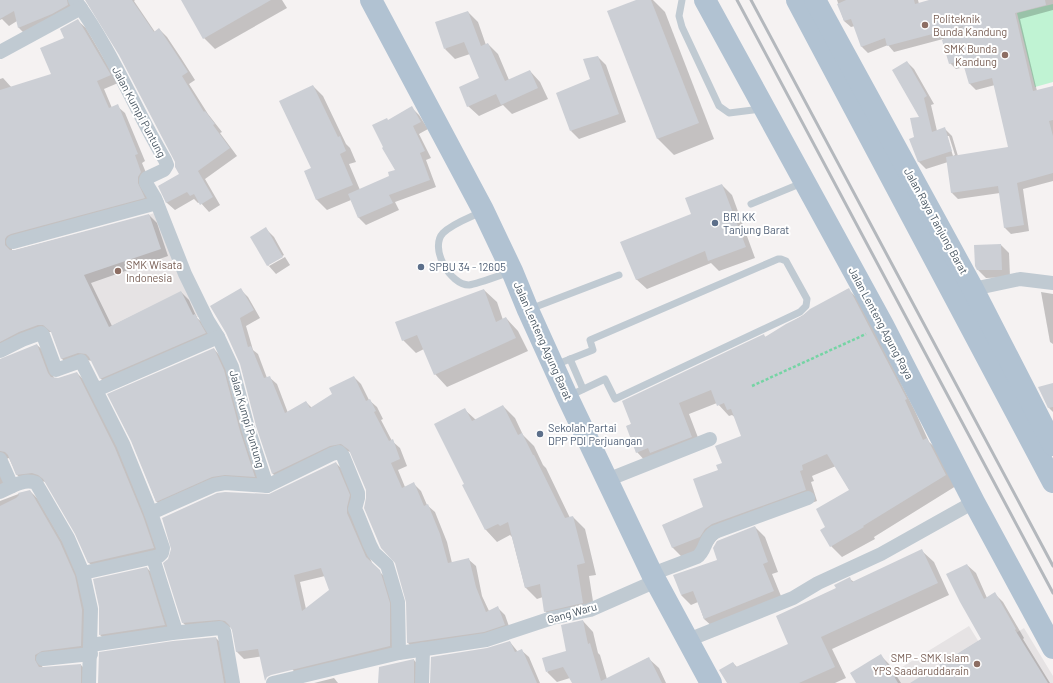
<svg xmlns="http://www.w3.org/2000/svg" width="1053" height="683" viewBox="0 0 1053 683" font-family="Barlow,sans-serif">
<rect width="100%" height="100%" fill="#f5f2f2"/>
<g fill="#e6e3e4">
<path d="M154,213L202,315L122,356L49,254Z"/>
<path d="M969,626L985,652L1024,628L1053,676V683H876Z"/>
</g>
<path fill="#c0f3d3" d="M1053,4V82L1035,87L1017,13Z"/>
<g fill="#0003" fill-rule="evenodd">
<path d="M0,0H81L26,35L19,28L17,21L9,26L2,19L0,20Z"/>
<path d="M86,0H135L134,1L155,32L159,29L167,37L181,58L195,80L189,84L208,114L222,132L220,133L237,156L205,179L220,205L209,212L200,202L198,203L194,199L175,210L167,203L159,186L181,174L174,156L109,34Z"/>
<path d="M201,0H282L287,8L215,49L204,38L187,8Z"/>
<path d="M639,0H653L665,12L714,139L674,155L658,139L609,12Z"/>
<path d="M837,0H918L919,4L933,0H1053V10L1020,19L1037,91L1053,87V181L1023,189L1029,231L1011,234L1005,228L1000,193L958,199L952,193L948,162L926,169L918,161L916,138L921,117L907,62L914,69L934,104L931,105L937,131L945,129L952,136L958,156L1009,148L995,85L976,90L970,84L965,67L956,69L950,63L943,39L894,52L888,45L868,53L862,47L855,26L851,27L844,21ZM947,136H949L955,155L953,156Z"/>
<path d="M468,12L478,22L486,45L488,44L498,54L509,80L530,71L540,82L548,99L512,114L503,105L479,116L468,106L481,78L470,54L455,59L445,49Z"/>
<path d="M78,21L86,28L118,83L104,89L112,108L117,106L125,113L145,161L142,163L149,180L152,205L12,247V251L149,215L157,223L168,256L91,283L112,326L181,292L189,300L197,318L203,323L212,341L108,386L101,379L92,361L87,360L70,366L62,359L52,332H46L0,355V79L3,78L12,88L52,75L66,38Z"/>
<path d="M598,57L606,65L626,122L579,139L571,131L591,79Z"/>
<path d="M313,86L323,96L346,144L350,148L356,162L349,164L360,190L390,177L396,170L389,121L412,108L419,115L428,129L419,134L431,158L426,160L436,187L395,202L399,210L366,225L359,218L351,200L327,210L317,200L305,172L313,169Z"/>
<path d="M722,185L732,195L755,258L719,271L711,263L647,289L636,279L692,214Z"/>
<path d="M266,229L274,237L284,255L269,264V266L285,257L290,265L276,274L268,265Z"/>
<path d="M1001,245L1009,253L1010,277L986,278L978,270Z"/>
<path d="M848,289L859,300L915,411L929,442L938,450L956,486L874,537L875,539L842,557L831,546L827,527L850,491L836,466L812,476L814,481L811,482L817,501L723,535L716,540L711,547L684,559L673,548L663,525L704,508L723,463L743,437L736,418L732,415L729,416L717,403L689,414L702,448L648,464L637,452L627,426L632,424L764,336L766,337Z"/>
<path d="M241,290L248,297L260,318L246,326L253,350L258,354L267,378L269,377L277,384L288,413L306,402L312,408L334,394L354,377L361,384L369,400L377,407L383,419L381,420L392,441L400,448L407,466L398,470L405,487L414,484L421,491L427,505L435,512L447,542L452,563L468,559L476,566L482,596L489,611L498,608L505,615L511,632L415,650L408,643L407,599L396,562L352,452L344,451L280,481L273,474L241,363L227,333Z"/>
<path d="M484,290L497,302L503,320L506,318L518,331L528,351L447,387L435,374L424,349L416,353L403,340Z"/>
<path d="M1041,292L1053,294V344L1050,342Z"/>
<path d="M37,345L45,352L54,378L59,379L77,373L84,380L123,456L161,556L97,570L89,563L76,533L46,482L40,481L25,482L17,475L9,458L1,461L0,463V360Z"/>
<path d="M214,349L221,357L231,378L262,484L233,482L164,509L156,501L132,440Z"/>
<path d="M1053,384V412L1049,408Z"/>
<path d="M503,406L515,418L523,435L534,446L543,465L546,468L570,518L573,517L585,529L596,575L589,576L595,614L557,623L545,611L543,597L537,599L525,587L512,537L510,535L497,542L486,530L464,485H465V410L476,420Z"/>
<path d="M336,463L343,470L356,502L354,521L373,565L386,578L396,611L397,653L299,677L292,669L271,655L244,659L237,652L232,628L227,626L191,630L183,623L269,495ZM325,576L331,590L306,609L300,582Z"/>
<path d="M0,472L8,490L0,496Z"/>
<path d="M30,491L38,499L68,551L82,584L89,654L43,663L42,668L81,665L88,672L89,683H0V501L21,493Z"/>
<path d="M755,527L765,537L778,572L772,574L783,601L714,628L704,619L698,602L691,605L681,595Z"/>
<path d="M922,551L934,562L949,595L832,649L846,678L835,683H728L733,663L737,667L790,645L837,589L850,579L854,582Z"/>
<path d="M967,565L976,573L987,598L995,594L1003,602L1024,638L1023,639L1050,683H912L982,639Z"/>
<path d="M147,568L154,575L171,632L107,642L100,635Z"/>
<path d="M583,621L593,632L598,653L600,655L607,679L648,658L659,668L666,683H573L570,678L557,682L547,672L568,651Z"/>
<path d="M216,638L224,646L230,683H98Z"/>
<path d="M510,642L518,652L521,650L529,657L540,683H431L487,649Z"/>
<path d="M881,656L889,664L901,683H857Z"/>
<path d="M414,660L421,668V683H379Z"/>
<path d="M334,678L338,683H314Z"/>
</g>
<g fill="#cccfd5" fill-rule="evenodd">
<path d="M0,0H67L68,5L52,14L18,28L14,11L0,19Z"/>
<path d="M85,0H132L154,32L159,28L173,49L188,72L182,76L204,112L205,111L215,124L213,125L230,148L198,171L213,197L200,205L194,194L190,196L187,192L166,203L158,186L179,174L175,167V162L119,55Z"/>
<path d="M181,0H271L203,39Z"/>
<path d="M636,0H651L699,123L657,139L607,11Z"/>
<path d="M846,0H914L915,4L929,0H1045L1046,5L1015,13L1033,91L1053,86V120L1049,121L1053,136V173L1017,183L1024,225L1004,228L998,186L951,193L946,157L1008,147L992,78L969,84L962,60L949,64L942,40L963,27V26L887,46L885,38L861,47L851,19L844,21L837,4Z"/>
<path d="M468,11L481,46L488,43L505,81L530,70L538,88L501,105L496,94L467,107L459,87L479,78L464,42L444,49L435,22Z"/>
<path d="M78,19L111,75L97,81L109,108L118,104L138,154L135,155L141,172L138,177V183L145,198L11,234L7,236L5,239V245L10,250H15L149,214L161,249L84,275L109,327L181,291L193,315L195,314L206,333L100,379L89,357L86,354L78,353L61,359L51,332L43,325H38L19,332L0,342V90L51,74L40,48L64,38L60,29Z"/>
<path d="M598,56L619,114L570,131L556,93L590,79L583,59Z"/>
<path d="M907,61L927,96L924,98L932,132L945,127L952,151L918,162L909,139L914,137L910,118L919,117L892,70Z"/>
<path d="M313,85L338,137L340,136L346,151L340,154L353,185L316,200L304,171L311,168L279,101Z"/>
<path d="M412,106L421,122L413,126L425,151L420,153L430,180L389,195L393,203L358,218L348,194L389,176L388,172L395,170L382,148L383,147L372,125L387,118L388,120Z"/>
<path d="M722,184L746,247L708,261L705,251L636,280L620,242L691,214L685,198Z"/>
<path d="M266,227L283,257L267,266L250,237Z"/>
<path d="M1001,244L1002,270H977L975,266L974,245Z"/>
<path d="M241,288L254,310L240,318L248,347L251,346L264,378L270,376L285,413L306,401L310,408L332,394L329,388L354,376L366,401L370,399L376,411L374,412L389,441L393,439L400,459L391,463L402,488L414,482L424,506L428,504L440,534L448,563L469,558L476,587L486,612L498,606L505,625L484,632L407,643L406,602L395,563L381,548L364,508L366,498V490L349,450L341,444L330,446L272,474L256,426L240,364L226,333L210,306Z"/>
<path d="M849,288L907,399L905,400L923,440L927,438L946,475L863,526L864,527L830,547L820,530L825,527L816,509L849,490L827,454L802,465L803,470L800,471L806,490L712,524L705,529L700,537L672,548L662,525L703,507L693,479L718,470L716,465L722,463L715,446L741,436L731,409L727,410L724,403L717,406L711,390L679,403L692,437L650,453L648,448L636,453L626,426L631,424L622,401L764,334L765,337L786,324L802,316L810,309Z"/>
<path d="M484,289L496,322L506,317L516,338L434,375L417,335L402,341L395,322Z"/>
<path d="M37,344L48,373L51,377L58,378L77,372L115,448L143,516L154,548L88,563L75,534L43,479L38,475L32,473L16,475L8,455L5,452L0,451V359Z"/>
<path d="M214,348L224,370L240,431L255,477L225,475L212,477L156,502L131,441L107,394Z"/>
<path d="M1053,383V407L1048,408L1038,387Z"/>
<path d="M503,405L518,435L522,433L533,455H534L565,518L573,516L585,563L577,565L583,603L544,612L540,584L525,588L508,522L500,526L498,524L485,530L462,485L464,484L434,424L465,408L472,421Z"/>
<path d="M336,462L350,495L347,507V513L366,557L380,570L390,603V646L271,675L267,677L265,681L258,649L236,652L232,630L229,625L225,621L219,620L182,623L163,563L168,559L171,549L162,518L217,493L225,492L269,494ZM321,568L329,590L302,611L294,575Z"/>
<path d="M30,490L60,542L75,576L82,610L81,646L42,651L35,655V660L39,667H43L81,664V683H0V506L16,498L19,495L18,493Z"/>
<path d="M755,526L768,562L763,564L774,591L704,619L693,591L681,595L673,575L717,560L713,548L717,541Z"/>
<path d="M922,549L938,583L821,637L835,667L799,683H727L719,670L733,662L736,667L788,644L776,616L836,588L834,585L850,577L852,582Z"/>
<path d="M967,564L984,599L995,592L1016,629L1015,630L1048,683H910L981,639L960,602L946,574Z"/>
<path d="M147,567L165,625L99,635V607L93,579Z"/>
<path d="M583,620L588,644L590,643L601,681L649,657L662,683H572L563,667L546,672L542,658L566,651L561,625Z"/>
<path d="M216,637L224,683H98L99,652L173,641Z"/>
<path d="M510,641L515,652L522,649L537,683H430L431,657L487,648Z"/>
<path d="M881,654L898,683H856L850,673Z"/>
<path d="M414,659V683H378L379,667Z"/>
</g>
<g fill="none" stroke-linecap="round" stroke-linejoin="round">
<path stroke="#75d4a4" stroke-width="2.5" stroke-dasharray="3 2" stroke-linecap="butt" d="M752,386L866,334"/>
<g stroke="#c0cad2" stroke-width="7">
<path d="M682,0L679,16L682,27L719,106L729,113L761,109"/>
<path d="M751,204L802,183"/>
<path d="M481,212C469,218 453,223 443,233C429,248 450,285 469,285C477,284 501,275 510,272"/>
<path d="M530,309L619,275"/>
<path d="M570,359L583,389"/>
<path d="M555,365L593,350L590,340L778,259H781L786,261L807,299L806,306L800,312L615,399L605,379L569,396"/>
</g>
<g stroke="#c0cad2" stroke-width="14">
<path d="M75,0C112,50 134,108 165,160L167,165L164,170L147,178L146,180V183L155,198L185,274L208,321L218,337L232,367L248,428L267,486"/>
<path d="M0,52L81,8"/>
<path d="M13,242L157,203"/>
<path d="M973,289L1020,279L1053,283"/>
<path d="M0,351L22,340L41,333L43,335L56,370L81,361L123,444L151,513"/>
<path d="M96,390L218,337"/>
<path d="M0,459L12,486"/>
<path d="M607,480L710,439"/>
<path d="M0,492C11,487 24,478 36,483L68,538L83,573L159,556L162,553L163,548L151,513L214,485L225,483L267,486L332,454L339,452L343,456L358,493V498L355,509L357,513L370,545L374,553L387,565L398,602L399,653"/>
<path d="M83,573L91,609L89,683"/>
<path d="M652,574L697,557C706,551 704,538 715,532L808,498"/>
<path d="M172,633L220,628L224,631L233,683"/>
<path d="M688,640L793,598L818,583L881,554L974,502"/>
<path d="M91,645L172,633L175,628L153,558"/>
<path d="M43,659L91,654"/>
<path d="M273,683L399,653L486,640L552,618L590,610L656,581"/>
<path d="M422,683L423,649"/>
</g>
<g stroke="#b1c2d2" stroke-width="22">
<path d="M371,0L483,210L512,271L528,310L567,396L652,574L711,683"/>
<path d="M705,0L883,325L974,502L1053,648"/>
<path d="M797,0L1053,482"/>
<path d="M815,0L973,289L1053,445"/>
</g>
<g stroke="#b4b8bd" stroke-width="3">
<path d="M737,0L1053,593"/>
<path d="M751,0L1053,566"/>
</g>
</g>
<g fill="#8d6e63" stroke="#fff" stroke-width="1.5">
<circle cx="925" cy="25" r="4"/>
<circle cx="1005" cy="55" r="4"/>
<circle cx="118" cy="271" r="4"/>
<circle cx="977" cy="664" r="4"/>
</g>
<g fill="#5c6f8a" stroke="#fff" stroke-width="1.5">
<circle cx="715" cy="223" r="4"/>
<circle cx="421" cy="267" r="4"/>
<circle cx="540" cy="434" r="4"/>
</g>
<g text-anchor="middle" stroke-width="4" stroke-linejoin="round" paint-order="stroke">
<g font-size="11" fill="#785e54" stroke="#fff" text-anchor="start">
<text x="933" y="23">Politeknik<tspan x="933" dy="13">Bunda Kandung</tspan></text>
<text x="997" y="53" text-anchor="end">SMK Bunda<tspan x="997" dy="13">Kandung</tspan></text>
<text x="126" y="269">SMK Wisata<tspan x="126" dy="13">Indonesia</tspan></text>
<text x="969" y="662" text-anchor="end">SMP - SMK Islam<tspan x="969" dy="13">YPS Saadaruddarain</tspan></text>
</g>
<g font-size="11" fill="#485662" stroke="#fff">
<text transform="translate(139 112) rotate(62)" y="4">Jalan Kumpi Puntung</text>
<text transform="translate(936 221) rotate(61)" y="4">Jalan Raya Tanjung Barat</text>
<text transform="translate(881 323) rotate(62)" y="4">Jalan Lenteng Agung Raya</text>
<text transform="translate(543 341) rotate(66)" y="4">Jalan Lenteng Agung Barat</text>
<text transform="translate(247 419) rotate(74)" y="4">Jalan Kumpi Puntung</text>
<text transform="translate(572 613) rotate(-16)" y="4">Gang Waru</text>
</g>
<g font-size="11" fill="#4e5e75" stroke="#fff" text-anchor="start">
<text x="723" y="221">BRI KK<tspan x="723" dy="13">Tanjung Barat</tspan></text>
<text x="429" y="271">SPBU 34 - 12605</text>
<text x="548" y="432">Sekolah Partai<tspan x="548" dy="13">DPP PDI Perjuangan</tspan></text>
</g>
</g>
</svg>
